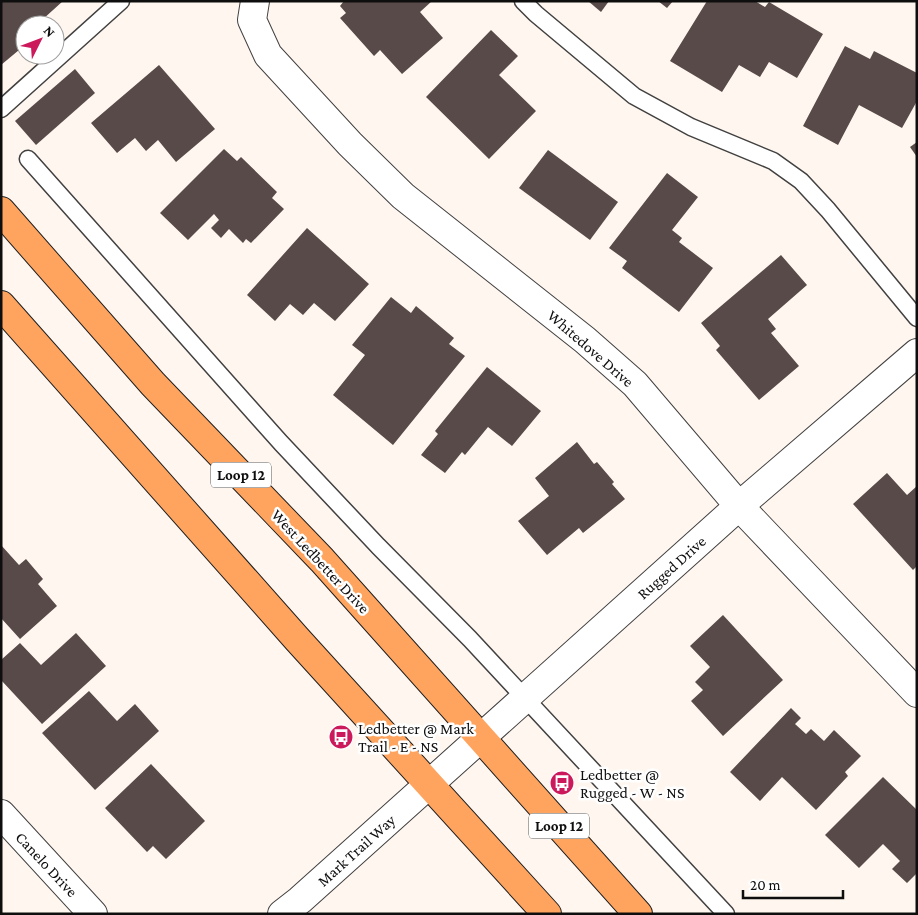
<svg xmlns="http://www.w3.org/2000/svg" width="918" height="915" viewBox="0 0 918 915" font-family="'Crimson Pro',serif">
<rect width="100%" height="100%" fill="#fff7ef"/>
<g fill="#584a49">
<path d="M1,1H63L42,20L47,25H25V45L1,65Z"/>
<path d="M344,1H432L420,12L443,38L402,74L380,50L374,56L340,18L346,13L340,6Z"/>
<path d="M588,1H609L601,12Z"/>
<path d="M658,1H673L667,8Z"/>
<path d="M707,1H755L765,7L769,2L823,34L797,78L769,62L760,77L739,65L722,92L670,61Z"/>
<path d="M491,30L518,56L499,75L536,111L489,159L426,97Z"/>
<path d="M845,46L870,59L874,51L917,73V101L902,128L859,105L838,145L803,126Z"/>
<path d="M159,65L215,129L176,162L158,140L146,151L135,138L117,153L91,123Z"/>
<path d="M75,69L95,93L36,145L15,121Z"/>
<path d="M917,142V157L910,147Z"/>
<path d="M224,149L237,161L241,157L277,192L272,198L284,209L251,243L246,239L243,243L229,229L221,238L211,228L219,220L214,214L188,240L160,213Z"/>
<path d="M548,150L618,202L590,240L519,188Z"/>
<path d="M667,173L698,197L672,230L682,238L679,242L713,268L679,312L622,268L627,261L609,248Z"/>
<path d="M307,228L369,284L335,321L314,303L303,315L290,304L275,321L247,295Z"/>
<path d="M781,255L807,285L768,319L776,329L771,333L799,366L759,400L716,350L720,346L701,323Z"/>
<path d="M391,297L411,313L416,306L454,338L449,344L465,356L393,445L333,395L365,355L352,345Z"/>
<path d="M487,367L541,411L512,446L488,427L465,455L462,452L445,473L421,455L438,434L435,431Z"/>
<path d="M577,442L594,464L597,462L614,482L612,484L625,499L583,533L579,528L547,555L518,521L549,496L535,478Z"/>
<path d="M887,473L907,495L917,486V566L913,570L853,504Z"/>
<path d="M1,545L19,565L26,559L43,579L38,584L57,606L20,639L1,618Z"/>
<path d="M723,615L783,680L723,736L691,701L703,690L695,682L710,667L690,646Z"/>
<path d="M76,633L106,666L42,724L1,680V660L20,643L41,665Z"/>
<path d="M89,691L117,721L135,704L159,731L95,790L42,733Z"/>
<path d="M791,708L801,718L795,724L806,734L811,729L824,741L834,730L861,756L845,772L848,776L816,810L782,777L760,801L730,772Z"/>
<path d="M151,764L205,821L166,859L153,846L147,852L105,808Z"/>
<path d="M883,777L917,810V873L907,883L892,869L900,861L883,844L859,868L825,835Z"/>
</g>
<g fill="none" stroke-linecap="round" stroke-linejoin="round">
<defs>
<g id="service">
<path d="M523,1L536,14L634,96L691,127L773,161L801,181L828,210L917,318"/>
<path d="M1,109L121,1"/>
<path d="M28,159L281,443L378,546L470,639L726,914"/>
</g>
<g id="minor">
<path d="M255,1L252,20L268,55L350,144L403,196L585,340L635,384L739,506L917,693"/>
<path d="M1,814L93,914"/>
</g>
<path id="tertiary" d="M282,914L300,900L739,506L917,353"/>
<g id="primary">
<path d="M1,211L153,384L322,560L638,914"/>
<path d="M1,305L297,639L547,914"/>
</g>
</defs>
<use href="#service" stroke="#414141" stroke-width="19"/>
<use href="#minor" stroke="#414141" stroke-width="30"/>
<use href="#tertiary" stroke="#414141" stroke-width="30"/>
<use href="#primary" stroke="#1f1f1f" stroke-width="30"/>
<use href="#service" stroke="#fff" stroke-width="16"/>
<use href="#minor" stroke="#fff" stroke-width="28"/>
<use href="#tertiary" stroke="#fff" stroke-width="28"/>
<use href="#primary" stroke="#ffa45f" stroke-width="28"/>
</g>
<defs>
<symbol id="bus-disc" viewBox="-11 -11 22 22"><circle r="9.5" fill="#cb195b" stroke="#fff"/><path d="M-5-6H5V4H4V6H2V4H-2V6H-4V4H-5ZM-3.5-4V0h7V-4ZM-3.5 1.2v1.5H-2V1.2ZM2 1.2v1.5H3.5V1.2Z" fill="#fff"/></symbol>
</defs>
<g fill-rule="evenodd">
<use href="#bus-disc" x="327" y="723" width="28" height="28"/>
<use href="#bus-disc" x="548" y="769" width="28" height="28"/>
</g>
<g text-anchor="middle" stroke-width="5" stroke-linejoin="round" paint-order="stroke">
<g fill="#fff" stroke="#565656" stroke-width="1">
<rect x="211" y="462.5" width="60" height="25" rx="4"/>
<rect x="529" y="813.5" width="60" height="25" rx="4"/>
</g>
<g font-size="15" font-weight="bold" fill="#0e0e0e">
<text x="241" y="480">Loop 12</text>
<text x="559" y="831">Loop 12</text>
</g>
<g font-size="16" fill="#0e0e0e" stroke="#fff">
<text transform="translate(591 348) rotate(41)" y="6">Whitedove Drive</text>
<text transform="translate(321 561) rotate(47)" y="6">West Ledbetter Drive</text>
<text transform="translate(671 567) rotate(-42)" y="6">Rugged Drive</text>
<text transform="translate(356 850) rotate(-42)" y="6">Mark Trail Way</text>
<text transform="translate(47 864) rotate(47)" y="6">Canelo Drive</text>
</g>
<g font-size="16" fill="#0e0e0e" stroke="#fff" text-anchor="start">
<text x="358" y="734">Ledbetter @ Mark<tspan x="358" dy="18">Trail - E - NS</tspan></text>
<text x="580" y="780">Ledbetter @<tspan x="580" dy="18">Rugged - W - NS</tspan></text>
</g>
</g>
<rect width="918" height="915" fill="none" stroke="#0e0e0e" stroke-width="5"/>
<g transform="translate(40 40) rotate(48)"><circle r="24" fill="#ffffff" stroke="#9f9f9f"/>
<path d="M0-4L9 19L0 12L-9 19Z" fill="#cb195b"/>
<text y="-8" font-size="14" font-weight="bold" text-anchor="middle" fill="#0e0e0e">N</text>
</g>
<path d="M743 890v8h100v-8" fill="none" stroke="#0e0e0e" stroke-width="2.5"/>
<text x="750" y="890" font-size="15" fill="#0e0e0e" stroke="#ffffff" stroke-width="4" paint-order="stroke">20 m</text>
</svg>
